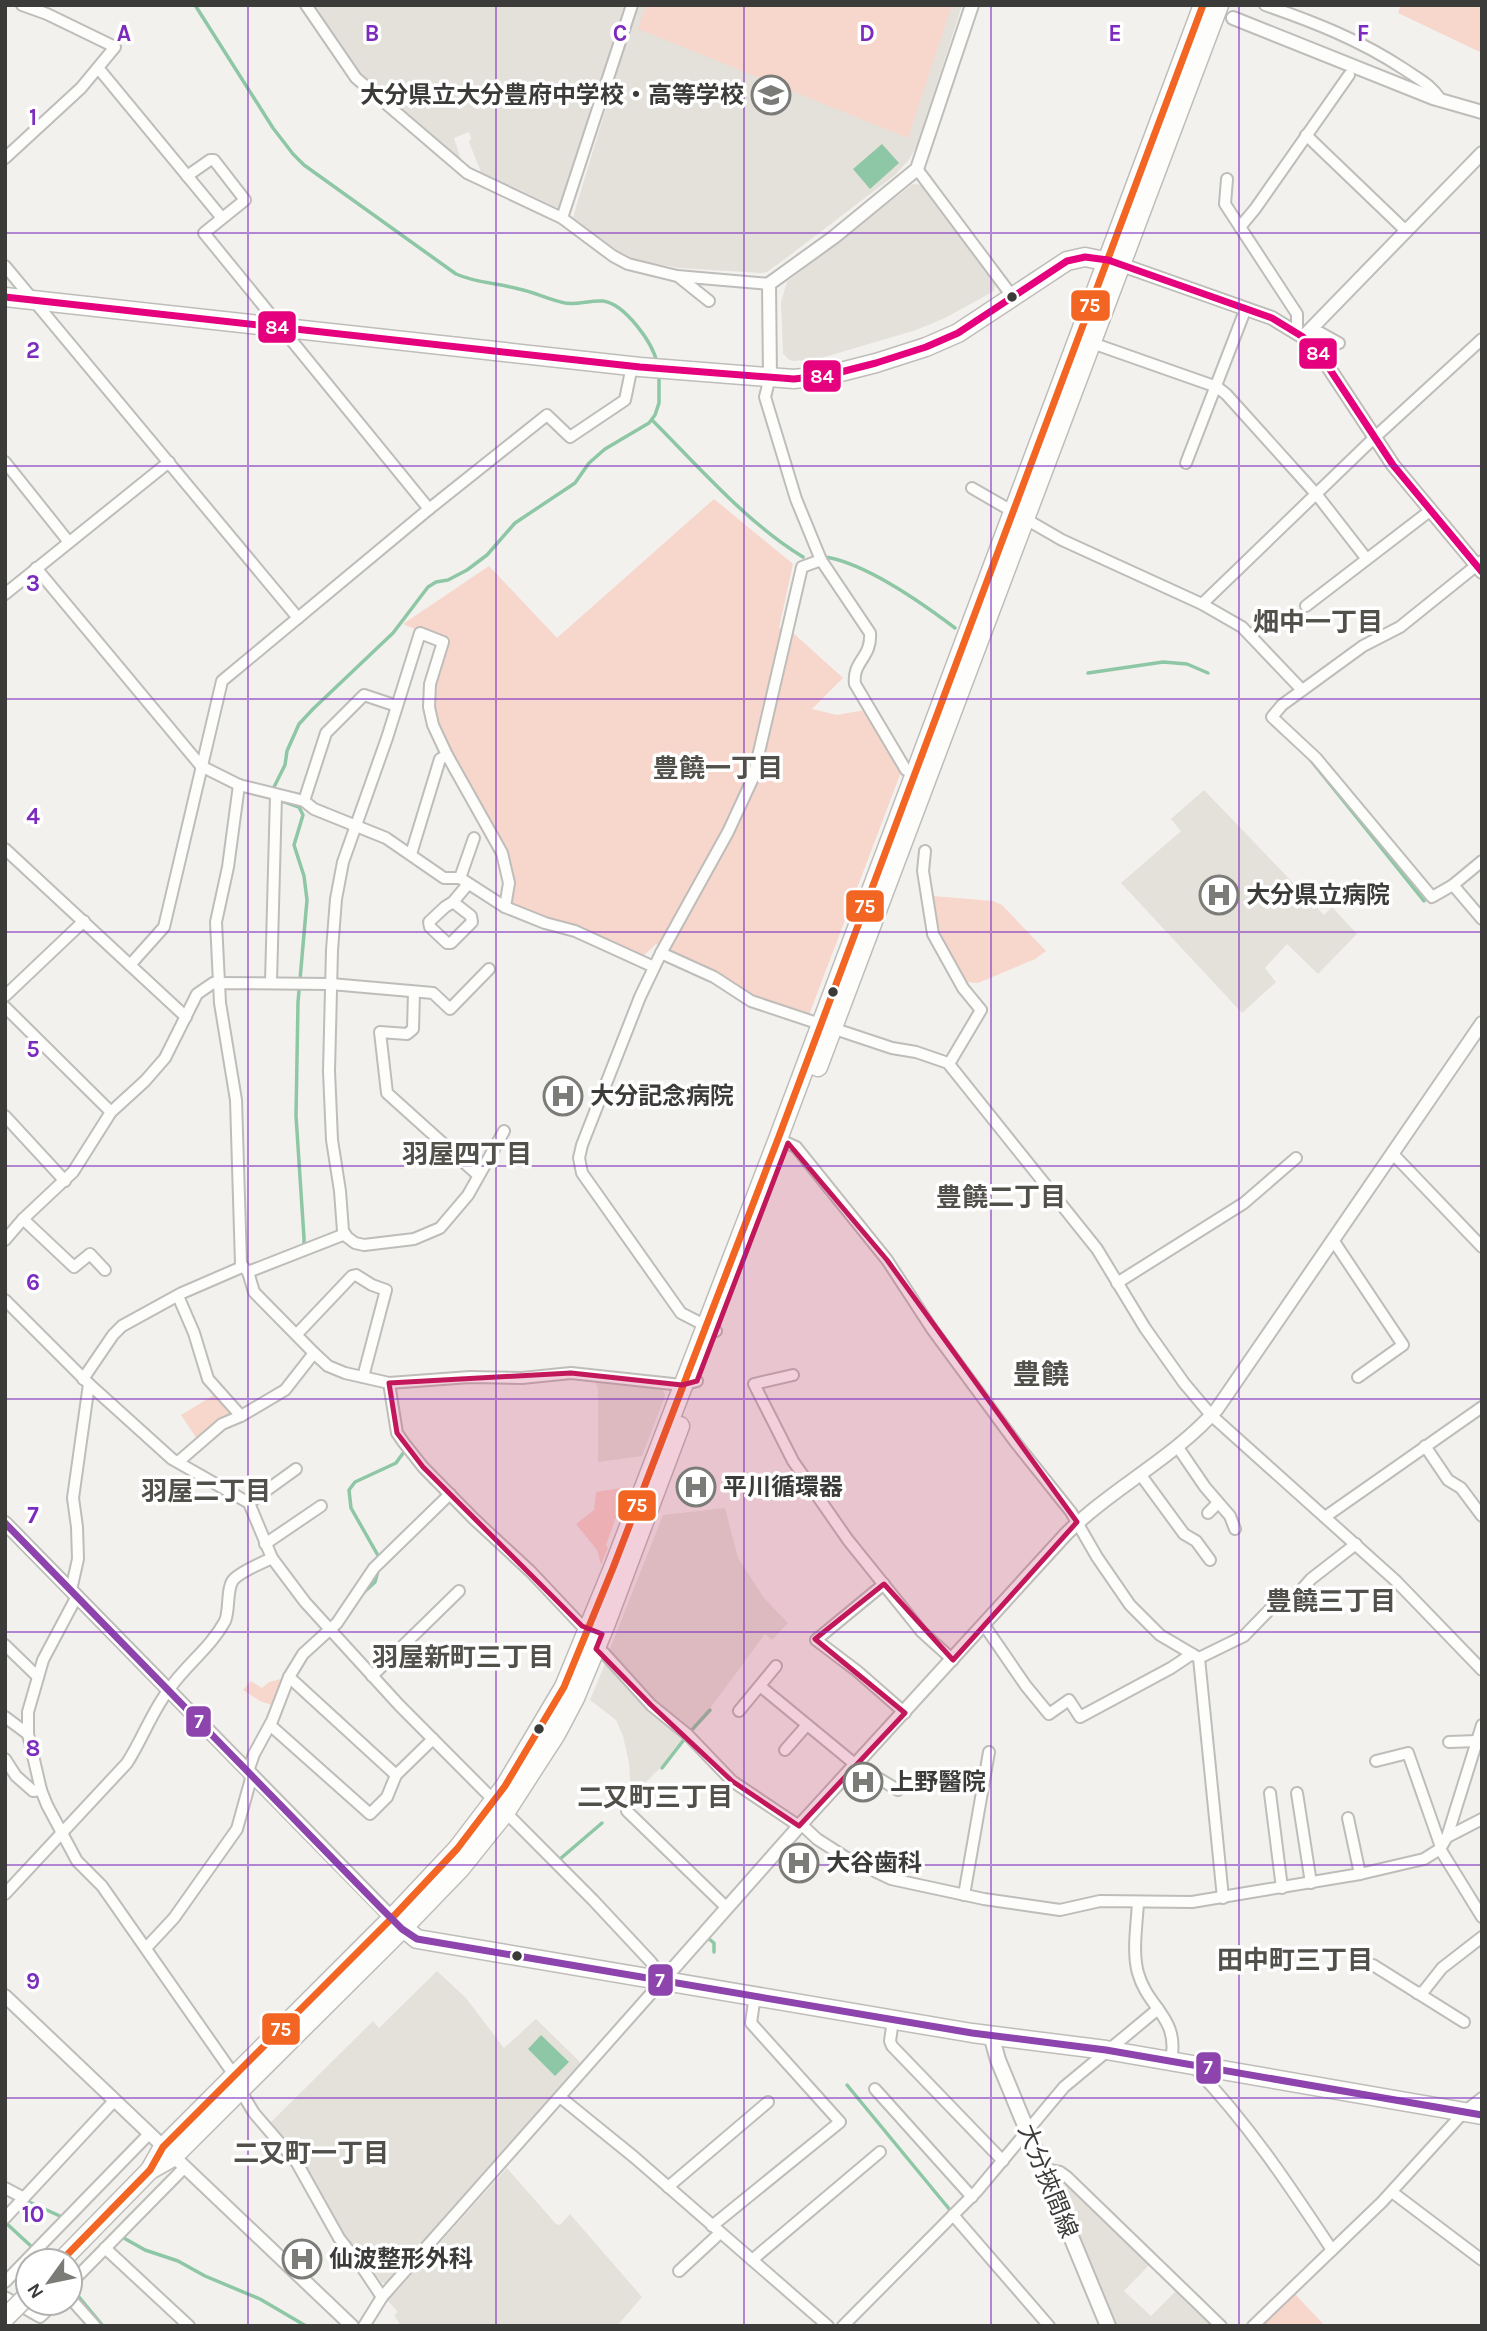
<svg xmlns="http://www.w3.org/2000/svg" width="1487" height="2331" viewBox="0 0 1487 2331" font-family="Karla,'Noto Sans JP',sans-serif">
<rect width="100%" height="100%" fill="#f3f1ee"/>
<g fill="#e4e1da">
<path d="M312,5H626L563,206L558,208L481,172L469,142L471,138L469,132L454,138L462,163L360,74Z"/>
<path d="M637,5H962L918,144L909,160L895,175L781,262L767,272L761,273L679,268L636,260L617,250L578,223L573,217Z"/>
<path d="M913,184L924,185L995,280L994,291L945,318L916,330L818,359L793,361L788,359L783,353L781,302L787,282Z"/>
<path d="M1204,790L1324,915L1332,907L1357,934L1318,974L1287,944L1265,968L1276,982L1242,1013L1121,883L1181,831L1171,819Z"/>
<path d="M595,1382L662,1386L665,1396L642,1456L598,1462V1388Z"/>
<path d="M725,1508L738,1558L764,1598L788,1623L772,1640L765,1634L711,1707L687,1732L652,1703L608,1654L663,1515Z"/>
<path d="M607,1659L685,1735L660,1768L631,1797L629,1763L623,1736L616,1720L590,1700Z"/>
<path d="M437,1971L466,1998L504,2048L536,2019L583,2065L386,2283H382L367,2262L342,2234L326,2200L298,2158L269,2124L373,2021L379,2028Z"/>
<path d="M507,2168L556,2224L560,2225L570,2214L642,2297L617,2326H401L394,2315L398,2312L388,2301Z"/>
<path d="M1067,2184L1151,2263L1124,2291L1151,2316L1177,2290L1215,2326H1117L1061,2193L1060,2188Z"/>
</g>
<g fill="#f7d6cb">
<path d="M646,5H952L908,138L638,29Z"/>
<path d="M1401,5H1482V53L1398,13Z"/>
<path d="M714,499L793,564L779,628L792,632L843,678L812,709L837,715L865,710L901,772L809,1015L753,997L716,973L656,944L643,956L573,925L541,916L511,904L513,884L436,724C428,694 437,670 445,642L403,624L489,566L557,638Z"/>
<path d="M932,896L993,901L1002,905L1046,951L1035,959L978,983L968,982C949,954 936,930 932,896Z"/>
<path d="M214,1395L236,1415L197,1439L181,1415Z"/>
<path d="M627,1487L606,1545L608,1548L601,1565L597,1550L576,1524L594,1510L596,1492Z"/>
<path d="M281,1679L272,1705L260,1701L243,1690L251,1681L262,1688L269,1682Z"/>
<path d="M1294,2293L1325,2326H1266L1263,2323Z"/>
</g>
<g fill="#8ec7a5">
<path d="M882,144L899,163L870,189L853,169Z"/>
<path d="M541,2035L569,2062L555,2076L528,2049Z"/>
</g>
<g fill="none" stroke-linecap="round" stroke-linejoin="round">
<g stroke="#8ec7a5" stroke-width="3.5">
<path d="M195,5L273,128L293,154L304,165L456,274C476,283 497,283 519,289C534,292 549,300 565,303C578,305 590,300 603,301C625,304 653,343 657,363"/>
<path d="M652,420C700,468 746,522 803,557"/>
<path d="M825,557C865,563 922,603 955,628"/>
<path d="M1088,673L1163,662L1187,664L1208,673"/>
<path d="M1309,758L1424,901"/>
<path d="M272,791L285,765L287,751L299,724L313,709L393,633L428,587L436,582L448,580L467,570L487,555L515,523L575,483L589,463L605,449L649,423L655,415L659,403V374"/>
<path d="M279,800L299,807L303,815L294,845L304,876L307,900L298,1002L296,1116L304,1238V1245L301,1248"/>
<path d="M380,1559L351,1508L349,1490L355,1482L396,1463L406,1449"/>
<path d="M361,1595L375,1582L379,1567"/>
<path d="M689,1733L710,1710"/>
<path d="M662,1768L686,1737"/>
<path d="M560,1859L602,1823"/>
<path d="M709,1939L714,1943V1952"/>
<path d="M847,2085L950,2210"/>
<path d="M27,2201L62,2217"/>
<path d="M9,2221L6,2223L33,2248"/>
<path d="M122,2237L145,2250L178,2261L205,2276L260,2299L306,2326"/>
<path d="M74,2291L103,2326"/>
</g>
<defs>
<g id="minor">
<path d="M306,5L356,78L467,173L562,218L613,256L628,264L677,276L769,284"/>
<path d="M1265,5C1314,22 1360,40 1404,69C1420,80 1430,84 1441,100"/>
<path d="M99,69L222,218"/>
<path d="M1306,135L1405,230"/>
<path d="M5,158L81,88L115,47L47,14L22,5"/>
<path d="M917,169L1009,292"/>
<path d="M187,176L210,160H214L245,200L204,233L429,509"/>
<path d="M1227,179L1225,204L1297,314V332"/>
<path d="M562,218L632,5"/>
<path d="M1240,227L1255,209L1349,75"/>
<path d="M5,266L298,618"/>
<path d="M679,277L709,301"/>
<path d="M1309,331L1321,333L1339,343"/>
<path d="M1092,343L1217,387L1226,394L1317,495L1366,558"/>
<path d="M770,377L765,397L796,499L821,560L870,633C872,658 852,661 855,684L906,770L915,773"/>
<path d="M5,462L68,541"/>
<path d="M1186,463L1246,308"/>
<path d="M972,488L1062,540L1202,604L1242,627L1302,690"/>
<path d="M1482,561L1400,627L1363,646L1282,705L1272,717L1316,758L1432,897L1453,885L1482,861"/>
<path d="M36,568L201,766L239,785L304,801L314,809L386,838L444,878H460L505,907"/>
<path d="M5,594L169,462"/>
<path d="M1202,604L1374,438L1482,339"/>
<path d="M1306,606L1431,510"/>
<path d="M239,785L228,867L216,922L220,1003L236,1100L241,1264L248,1272L345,1234"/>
<path d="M304,801L326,733L364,695L397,706"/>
<path d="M5,849L130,965"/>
<path d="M925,851L923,871L933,934L963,988L981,1010L949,1064"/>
<path d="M411,854L440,759L447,755"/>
<path d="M460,878L474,838"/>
<path d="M1453,885L1482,919"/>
<path d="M453,902L445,907L429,922L430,927L447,943H451L472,922L471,916L453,902L468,884"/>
<path d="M661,953L728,832L753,778L802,567L821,560"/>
<path d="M271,982L276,795"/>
<path d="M414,992L413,1029L407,1034L380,1032L387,1093L478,1175"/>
<path d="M5,996L84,921"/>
<path d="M5,1007L111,1112"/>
<path d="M186,1017L130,965L164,927L222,681L429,509L547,415L570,437L625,400L632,366"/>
<path d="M5,1116L65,1181"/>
<path d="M504,1131L468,1195L440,1228L414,1239L364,1245L355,1243L347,1237L343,1231L340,1191L332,1140L329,1071L332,950L336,899L343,862L387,738L420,633L443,642L430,684L429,707L433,725L447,755L502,853L509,883L505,907L545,923L575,931L654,967"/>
<path d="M778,1139L796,1147L887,1260L932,1329L1016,1443L1071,1512L1097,1557L1130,1605L1160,1635L1199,1658L1244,1636L1275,1604L1296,1596L1311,1579L1356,1544"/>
<path d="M1393,1154L1482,1247"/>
<path d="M23,1219L74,1267L90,1254L105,1270"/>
<path d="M5,1240L23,1219L73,1172L111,1112L145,1081L165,1058L197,994L213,983L331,984L433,993L450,1009L489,969"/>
<path d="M1333,1240L1403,1345L1358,1377"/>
<path d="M248,1272L254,1292L314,1353"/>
<path d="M1117,1283L1244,1203L1296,1158"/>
<path d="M178,1296L194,1333L208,1379L241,1416"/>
<path d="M5,1300L89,1384L73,1498L77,1527L78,1559L71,1590"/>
<path d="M716,1331L681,1313L582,1173L579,1158L582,1145L640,997L661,953L714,977L751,1001L892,1048L916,1052L948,1063L1097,1249L1145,1328L1184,1383L1211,1415L1396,1581L1482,1670"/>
<path d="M297,1334L352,1276L356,1275L372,1285L386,1290L363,1377"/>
<path d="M793,1375L754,1384L793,1461L848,1540L922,1632L953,1660"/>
<path d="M83,1379L113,1335L122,1326L182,1293L242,1267"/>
<path d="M389,1383L397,1433L404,1443L423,1467L474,1519L531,1572L582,1626L592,1628"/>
<path d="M89,1384L172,1459L249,1503L272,1558L305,1602L399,1705L593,1900L651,1962L663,1980L382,2297L364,2326"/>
<path d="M1177,1446L1205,1487L1230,1516L1235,1529"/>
<path d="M1425,1446L1448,1480L1461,1488L1482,1516"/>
<path d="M178,1462L222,1424L241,1416L285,1390L314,1353L328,1366L345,1373L389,1383L470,1377L522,1378L571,1373L682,1385L697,1381"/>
<path d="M1140,1474L1184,1534L1196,1541L1210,1560"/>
<path d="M249,1503L296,1469"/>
<path d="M1208,1513L1218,1503"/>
<path d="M1325,1517L1482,1407"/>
<path d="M265,1544L321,1506"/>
<path d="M884,1584L816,1640L857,1671L905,1713"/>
<path d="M77,1596L43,1660L28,1712V1734L41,1790L47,1805L77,1861L102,1886L234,2075"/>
<path d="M984,1625L1026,1686L1049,1714L1069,1700L1080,1717L1171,1668L1192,1654"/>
<path d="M5,1645L38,1677"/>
<path d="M590,1649L604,1653L651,1705L688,1735L732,1781L799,1826"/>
<path d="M1199,1658L1223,1898"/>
<path d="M372,1676L459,1591"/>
<path d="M289,1677L396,1775"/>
<path d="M760,1686L856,1765L898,1790"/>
<path d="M739,1711L776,1666"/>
<path d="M5,1717L28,1734"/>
<path d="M270,1725L370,1814L387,1797L396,1775L433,1739"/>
<path d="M1449,1742L1477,1741"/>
<path d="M785,1750L807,1725"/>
<path d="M5,1759L16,1776L33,1791L41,1790"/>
<path d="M1376,1761L1408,1753L1441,1847"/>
<path d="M248,1771L254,1754L272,1721L289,1677L303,1654L337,1623L374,1568L450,1494"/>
<path d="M1270,1793L1282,1888"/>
<path d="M1297,1793L1311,1883"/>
<path d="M627,1811L727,1908"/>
<path d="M1348,1818L1360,1874"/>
<path d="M801,1824L817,1839L845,1857L891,1879L984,1899L1060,1910L1100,1901L1192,1902L1360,1874L1424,1859L1440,1849L1447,1837L1482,1725"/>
<path d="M1447,1837L1482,1819"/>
<path d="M1440,1849L1482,1917"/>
<path d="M5,1894L127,1763C143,1738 152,1711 170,1688C187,1664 211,1647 225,1621C230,1610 226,1587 234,1579C243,1570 260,1564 272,1558"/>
<path d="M964,1895L989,1752"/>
<path d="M1138,1902C1137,1924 1132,1952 1138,1973C1148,2009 1180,2017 1171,2061"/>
<path d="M147,1947L174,1918L237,1829L252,1775"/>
<path d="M1373,1965L1464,2022"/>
<path d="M1417,1993L1423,1992L1442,1968L1482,1937"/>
<path d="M893,2020L890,2041L892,2046L1003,2161"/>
<path d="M1194,2067C1248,2123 1289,2185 1332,2250"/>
<path d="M875,2089L972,2197"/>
<path d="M240,2090L254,2113L297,2163L339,2238L364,2270L382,2297"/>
<path d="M560,2097L634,2157L828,2326"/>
<path d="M1044,2169L1060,2172L1067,2177L1221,2326"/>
<path d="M668,2187L768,2102"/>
<path d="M5,2188L24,2198"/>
<path d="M1392,2192L1482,2260"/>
<path d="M953,2215L1049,2326"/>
<path d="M5,2218L114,2101"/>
<path d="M712,2226L840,2122L751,2023L755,1995"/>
<path d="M105,2248L189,2326"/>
<path d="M752,2260L880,2152"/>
<path d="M679,2271L720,2233"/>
<path d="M5,2282L149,2134"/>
<path d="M70,2284L184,2168"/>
<path d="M5,2297L40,2317L55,2303"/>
<path d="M70,2298L95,2326"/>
<path d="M843,2326L977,2191L1064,2087L1158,2009"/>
<path d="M1253,2326L1382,2202L1464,2112L1482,2098"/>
</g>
<g id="tertiary">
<path d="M1233,18L1433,98L1482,112"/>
<path d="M1122,265L1272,318L1303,337L1323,359L1393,465L1482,572"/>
<path d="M1303,337L1482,153"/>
<path d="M770,377L769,284L834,237L917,169L972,5"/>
<path d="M5,1523L392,1918"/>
<path d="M663,1980L801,1824L1066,1534C1112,1488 1174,1458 1217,1409L1482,1023"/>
<path d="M5,1996L352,2326"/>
</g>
<path id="secondary" d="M991,2035L998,2060L1108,2326"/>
<g id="trunk">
<path d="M5,297L640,367L794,379L829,375L876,363L926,347L958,333L1067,261L1085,257L1119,264"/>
<path d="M818,1067L1219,5"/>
<path d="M396,1922L417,1939L972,2033L1106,2050L1482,2115"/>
<path d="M150,2170L173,2157L402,1929L460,1869L505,1813L556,1734L575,1698L605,1626L680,1426"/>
<path d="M61,2261L150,2170L163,2147L392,1918L457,1849L505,1786L564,1687L613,1568L778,1139L1203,5"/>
</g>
</defs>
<use href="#minor" stroke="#bebdba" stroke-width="14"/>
<use href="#tertiary" stroke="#bebdba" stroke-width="16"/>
<use href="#secondary" stroke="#bebdba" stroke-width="18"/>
<use href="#trunk" stroke="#bebdba" stroke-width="21"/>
<use href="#minor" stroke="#fdfdfc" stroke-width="10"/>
<use href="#tertiary" stroke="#fdfdfc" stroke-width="12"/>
<use href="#secondary" stroke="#fdfdfc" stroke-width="14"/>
<use href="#trunk" stroke="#fdfdfc" stroke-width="18"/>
<defs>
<path id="trunk-bridge" d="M5,2318L28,2295"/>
</defs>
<use href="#trunk-bridge" stroke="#bebdba" stroke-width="21" stroke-linecap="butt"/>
<use href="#trunk-bridge" stroke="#fdfdfc" stroke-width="18"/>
<defs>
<path id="bus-1" d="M61,2261L150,2170L163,2147L392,1918L457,1849L505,1786L564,1687L613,1568L778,1139L1203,5"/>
<path id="bus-2" d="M5,1523L379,1906L402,1929L417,1939L972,2033L1106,2050L1482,2115"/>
<path id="bus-3" d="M5,297L640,367L794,379L829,375L876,363L926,347L958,333L1067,261L1085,257L1108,260L1272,318L1303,337L1323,359L1393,465L1482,572"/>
</defs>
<use href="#bus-1" stroke="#fff" stroke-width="12"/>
<use href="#bus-2" stroke="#fff" stroke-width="12"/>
<use href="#bus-3" stroke="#fff" stroke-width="12"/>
<use href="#bus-1" stroke="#f26522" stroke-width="7"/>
<use href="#bus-2" stroke="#8e44ad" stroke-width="7"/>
<use href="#bus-3" stroke="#e5007d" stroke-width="7"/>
</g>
<path fill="#c2185b" fill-opacity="0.2" stroke="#c2185b" stroke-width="5" stroke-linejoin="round" d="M788,1143L887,1260L1077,1522L953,1660L884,1584L815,1639L905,1713L799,1826L732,1781L651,1705L596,1649L602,1634L582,1626L423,1467L397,1433L389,1383L571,1373L682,1385L697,1381Z"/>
<path fill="none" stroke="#7b2cbf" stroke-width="2" stroke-opacity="0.55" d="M248,5V2326M496,5V2326M744,5V2326M991,5V2326M1239,5V2326M5,233H1482M5,466H1482M5,699H1482M5,932H1482M5,1166H1482M5,1399H1482M5,1632H1482M5,1865H1482M5,2098H1482"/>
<defs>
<symbol id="school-ring" viewBox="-11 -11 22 22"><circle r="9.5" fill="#fff" stroke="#7b7b78" stroke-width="1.5"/><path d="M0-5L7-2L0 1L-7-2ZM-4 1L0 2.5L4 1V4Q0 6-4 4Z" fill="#7b7b78"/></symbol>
<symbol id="hospital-ring" viewBox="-11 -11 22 22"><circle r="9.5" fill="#fff" stroke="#7b7b78" stroke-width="1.5"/><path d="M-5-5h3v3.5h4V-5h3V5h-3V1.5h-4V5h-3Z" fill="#7b7b78"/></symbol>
</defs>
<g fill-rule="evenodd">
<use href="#school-ring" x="749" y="73" width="44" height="44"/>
<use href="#hospital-ring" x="1197" y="873" width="44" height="44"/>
<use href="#hospital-ring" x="541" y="1074" width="44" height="44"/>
<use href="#hospital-ring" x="674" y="1465" width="44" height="44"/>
<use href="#hospital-ring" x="841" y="1760" width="44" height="44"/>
<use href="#hospital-ring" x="777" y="1841" width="44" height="44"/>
<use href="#hospital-ring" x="280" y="2237" width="44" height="44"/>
</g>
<g fill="#3b3b39" stroke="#fff" stroke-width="2.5">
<circle cx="1012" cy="297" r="6"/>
<circle cx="833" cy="992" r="6"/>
<circle cx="539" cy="1729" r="6"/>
<circle cx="517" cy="1956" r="6"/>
</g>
<g text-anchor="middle" stroke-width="7" stroke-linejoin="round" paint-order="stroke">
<g font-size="24" font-weight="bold" fill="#3b3b39" stroke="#fff" text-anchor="start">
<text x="744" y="103" text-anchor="end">大分県立大分豊府中学校・高等学校</text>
<text x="1246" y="903">大分県立病院</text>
<text x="590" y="1104">大分記念病院</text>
<text x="723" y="1495">平川循環器</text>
<text x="890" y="1790">上野醫院</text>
<text x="826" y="1871">大谷歯科</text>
<text x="329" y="2267">仙波整形外科</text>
</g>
<g font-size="24" fill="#3b3b39" stroke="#fff">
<text transform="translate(1048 2181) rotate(68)" y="8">大分挾間線</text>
</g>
<g font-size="26" font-weight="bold" fill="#51504b" stroke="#fff">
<text x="1318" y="631">畑中一丁目</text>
<text x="718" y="777">豊饒一丁目</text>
<text x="467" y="1163">羽屋四丁目</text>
<text x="1001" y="1206">豊饒二丁目</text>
<text x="206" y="1500">羽屋二丁目</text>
<text x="1331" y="1610">豊饒三丁目</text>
<text x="463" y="1666">羽屋新町三丁目</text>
<text x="655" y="1806">二又町三丁目</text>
<text x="1295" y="1969">田中町三丁目</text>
<text x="311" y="2162">二又町一丁目</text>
</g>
<g font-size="28" font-weight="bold" fill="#51504b" stroke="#fff">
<text x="1041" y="1384">豊饒</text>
</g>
</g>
<g font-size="23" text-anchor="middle" font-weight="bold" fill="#7b2cbf" stroke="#fff" stroke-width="7" stroke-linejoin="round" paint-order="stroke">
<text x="124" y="41">A</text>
<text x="372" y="41">B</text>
<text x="620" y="41">C</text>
<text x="867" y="41">D</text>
<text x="1115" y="41">E</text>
<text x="1363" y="41">F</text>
<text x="33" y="125">1</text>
<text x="33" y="358">2</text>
<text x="33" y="591">3</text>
<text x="33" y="824">4</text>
<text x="33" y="1057">5</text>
<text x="33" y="1290">6</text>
<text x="33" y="1523">7</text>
<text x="33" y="1756">8</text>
<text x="33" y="1989">9</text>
<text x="33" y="2222">10</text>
</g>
<g stroke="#fff" stroke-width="2.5">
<rect x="1070" y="289" width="41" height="33" rx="7" fill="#f26522"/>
<rect x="257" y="310" width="40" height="34" rx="7" fill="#e5007d"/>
<rect x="1298" y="337" width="40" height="33" rx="7" fill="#e5007d"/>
<rect x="802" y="359" width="40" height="34" rx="7" fill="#e5007d"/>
<rect x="845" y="889" width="40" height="34" rx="7" fill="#f26522"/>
<rect x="617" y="1489" width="40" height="33" rx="7" fill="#f26522"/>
<rect x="185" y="1705" width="27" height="33" rx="7" fill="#8e44ad"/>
<rect x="647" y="1963" width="27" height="34" rx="7" fill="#8e44ad"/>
<rect x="261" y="2012" width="40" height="34" rx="7" fill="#f26522"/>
<rect x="1195" y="2051" width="27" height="34" rx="7" fill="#8e44ad"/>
</g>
<g font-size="19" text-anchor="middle" font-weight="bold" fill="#fff">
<text x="1090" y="312">75</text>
<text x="277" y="334">84</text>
<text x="1318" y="360">84</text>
<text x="822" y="383">84</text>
<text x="865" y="913">75</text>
<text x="637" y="1512">75</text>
<text x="199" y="1728">7</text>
<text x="660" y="1987">7</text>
<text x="281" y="2036">75</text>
<text x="1208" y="2074">7</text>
</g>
<rect width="1487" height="2331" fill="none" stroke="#3b3b39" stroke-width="14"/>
<g transform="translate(49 2282) rotate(237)"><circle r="33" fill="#ffffff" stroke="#b1b1b0" stroke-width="2"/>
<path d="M0-5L12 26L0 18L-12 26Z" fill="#7b7b78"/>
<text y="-10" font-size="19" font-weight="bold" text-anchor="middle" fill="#3b3b39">N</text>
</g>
</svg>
